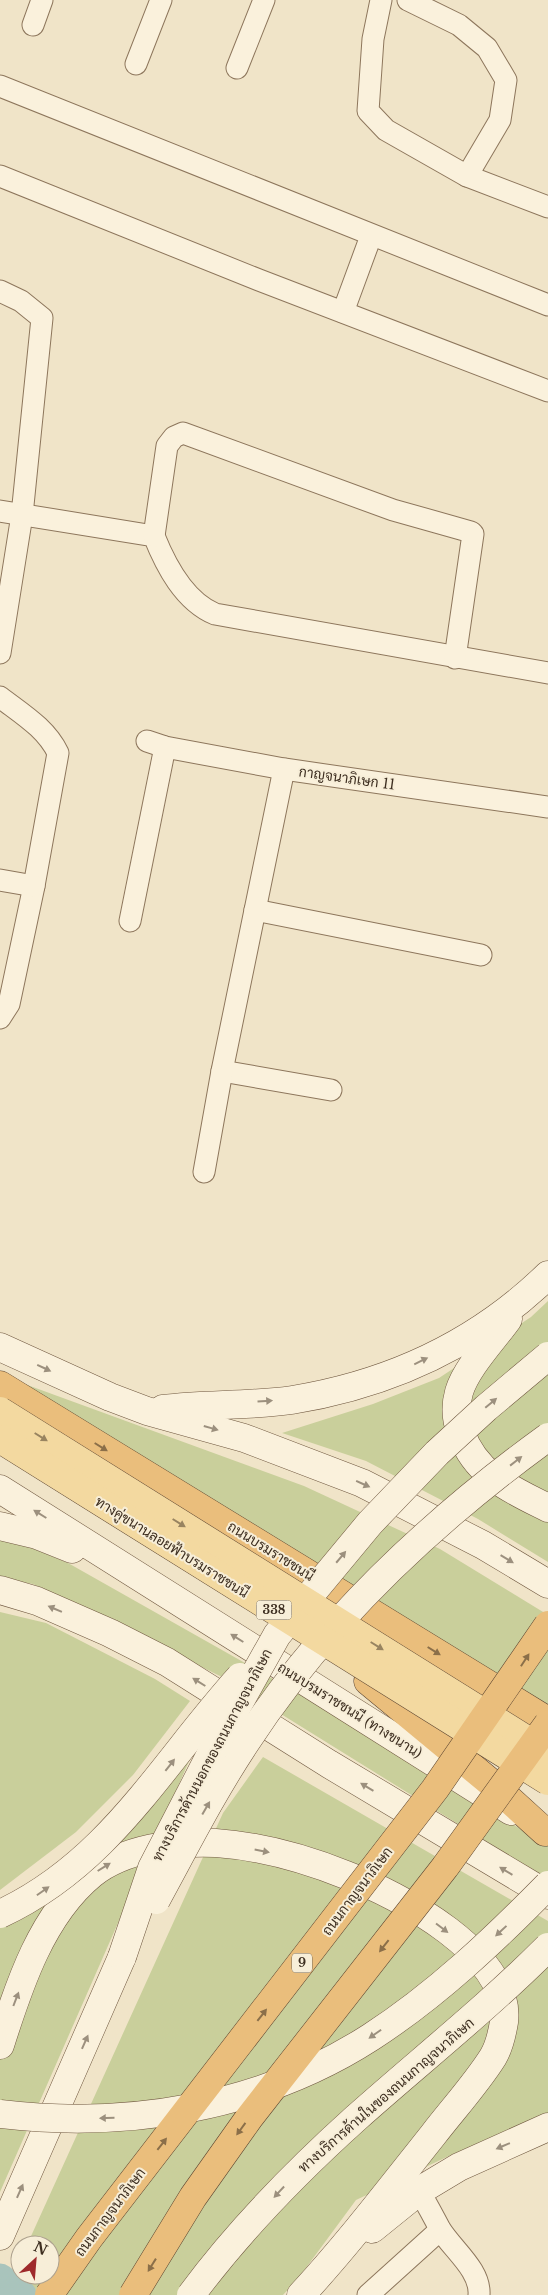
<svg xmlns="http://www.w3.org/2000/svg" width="548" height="2295" viewBox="0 0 548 2295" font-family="'Libre Baskerville',Sarabun,serif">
<rect width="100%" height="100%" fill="#f0e4c8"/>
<g fill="#c9cf9b">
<path d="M548,1301V1562L478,1519L366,1461L282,1433L373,1404L439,1378L531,1317Z"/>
<path d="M0,1375L304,1486L440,1549L548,1615V1718Z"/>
<path d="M0,1535L68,1563L328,1710L548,1846V1880L220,1676L33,1584L0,1578Z"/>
<path d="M0,1612L46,1623L155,1679L190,1701L133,1775L76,1832L0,1890Z"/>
<path d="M193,1752L0,2192V1925L45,1905Z"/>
<path d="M263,1757L548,1921V2115L453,2154L356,2200L297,2280L283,2295H38L13,2276L20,2261V2275H50V2245H27L223,1813Z"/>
</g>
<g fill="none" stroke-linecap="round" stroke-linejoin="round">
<path stroke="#a9c4bc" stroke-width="31" d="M0,2279L21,2295"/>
<defs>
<g id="minor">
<path d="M381,0L373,39L368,111L386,130L467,176L548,207"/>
<path d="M408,0L459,25L487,48L506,80L500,120L467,176"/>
<path d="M33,25L42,0"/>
<path d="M136,64L161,0"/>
<path d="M237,68L264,0"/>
<path d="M0,86L548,305"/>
<path d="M0,176L259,280L548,391"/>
<path d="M0,291L21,301L42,318L22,515L0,653"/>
<path d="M343,312L371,236"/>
<path d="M0,511L154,536C166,566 184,601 215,614L548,673"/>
<path d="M154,536L167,446L174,437L183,433L393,510L471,532L473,534L455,658"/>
<path d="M0,697C22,714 46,728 58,753L34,886L9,1004L0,1018"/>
<path d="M147,741L165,747L284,769L548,807"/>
<path d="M0,880L34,886"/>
<path d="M255,910L481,955"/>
<path d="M130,921L165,747"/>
<path d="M222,1071L331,1090"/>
<path d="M204,1172L222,1071L284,769"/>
<path d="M419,2191C427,2204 433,2216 440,2229C452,2249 481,2270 479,2295"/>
<path d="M368,2295L440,2230"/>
</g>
<g id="secondary">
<path d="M508,1319C493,1340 466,1368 459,1392C455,1406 456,1420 461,1433C476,1475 510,1489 548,1508"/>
<path d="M0,1347L110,1397L147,1411L244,1438L362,1483L483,1545L548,1584"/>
<path d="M163,1409C206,1404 250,1406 292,1400C390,1384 477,1344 548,1275"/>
<path d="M0,1489L511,1811"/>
<path d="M0,1526L37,1535L72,1549"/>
<path d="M0,1590L37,1601L110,1633L167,1662L329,1764L548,1895"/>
<path d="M0,2045C19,1985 42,1915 92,1874C123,1849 177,1841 216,1843C259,1846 306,1859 346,1875C399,1895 512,1954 504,2022C502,2034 499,2047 493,2057C476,2084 453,2109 433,2135C390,2189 348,2244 301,2295"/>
<path d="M372,2229L419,2191L459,2167L548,2127"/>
<path d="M0,2236L122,1957"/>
</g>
<g id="trunk">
<path d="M0,1385L543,1718"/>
<path d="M368,1681L490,1782L545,1832"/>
</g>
</defs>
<use href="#minor" stroke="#8d765c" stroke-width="23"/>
<use href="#secondary" stroke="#6f573f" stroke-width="29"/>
<use href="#trunk" stroke="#5b4430" stroke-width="29"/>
<use href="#minor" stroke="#faf1dc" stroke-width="21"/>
<use href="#secondary" stroke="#faf1dc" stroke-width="28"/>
<use href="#trunk" stroke="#eabe7c" stroke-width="28"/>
<defs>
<g id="secondary-bridge">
<path d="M156,1900C185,1847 212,1793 246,1742C324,1622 432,1521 548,1437"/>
<path d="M0,1914C110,1863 162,1763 240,1677"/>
<path d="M122,1957L152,1868L216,1744L277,1635L370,1523L437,1453L486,1408L548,1356"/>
<path d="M0,2114C127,2129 261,2108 371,2037C436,1995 494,1940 548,1885"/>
<path d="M191,2295C239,2230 296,2172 356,2118C420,2061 487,2008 548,1947"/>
</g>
<g id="primary-bridge">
<path d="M0,1411L548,1753"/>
<path d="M0,1439L548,1781"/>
</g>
<g id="trunk-bridge">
<path d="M49,2295L89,2238L435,1789L548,1625"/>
<path d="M133,2295L193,2197L249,2118L445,1867L548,1724"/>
</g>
</defs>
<use href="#secondary-bridge" stroke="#6f573f" stroke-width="29" stroke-linecap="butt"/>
<use href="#primary-bridge" stroke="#5b4430" stroke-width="29" stroke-linecap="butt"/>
<use href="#trunk-bridge" stroke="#5b4430" stroke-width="29" stroke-linecap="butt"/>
<use href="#secondary-bridge" stroke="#faf1dc" stroke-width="28"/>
<use href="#primary-bridge" stroke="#f3d9a0" stroke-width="28"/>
<use href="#trunk-bridge" stroke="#eabe7c" stroke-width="28"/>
</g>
<defs><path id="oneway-solid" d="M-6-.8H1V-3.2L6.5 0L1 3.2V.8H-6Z" transform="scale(1.25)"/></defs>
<g fill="#9c907e">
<use href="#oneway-solid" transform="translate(421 1361) rotate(-26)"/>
<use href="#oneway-solid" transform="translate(44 1368) rotate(25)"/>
<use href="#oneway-solid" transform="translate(265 1401) rotate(-4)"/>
<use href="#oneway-solid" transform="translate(491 1403) rotate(-40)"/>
<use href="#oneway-solid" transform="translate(211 1428) rotate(16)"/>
<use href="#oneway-solid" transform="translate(516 1461) rotate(-38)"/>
<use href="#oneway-solid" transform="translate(363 1484) rotate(24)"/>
<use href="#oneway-solid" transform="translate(40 1514) rotate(-148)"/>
<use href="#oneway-solid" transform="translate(341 1557) rotate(-50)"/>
<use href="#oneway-solid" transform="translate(507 1559) rotate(31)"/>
<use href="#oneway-solid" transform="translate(55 1609) rotate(-157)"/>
<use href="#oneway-solid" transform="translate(237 1638) rotate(-148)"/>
<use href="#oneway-solid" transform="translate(199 1682) rotate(-148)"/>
<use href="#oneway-solid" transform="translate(170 1765) rotate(-52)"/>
<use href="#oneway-solid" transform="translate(367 1787) rotate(-149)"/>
<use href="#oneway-solid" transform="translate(206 1808) rotate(-60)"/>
<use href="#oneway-solid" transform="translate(262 1851) rotate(11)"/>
<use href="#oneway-solid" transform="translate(104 1867) rotate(-32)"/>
<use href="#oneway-solid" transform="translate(506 1871) rotate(-149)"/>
<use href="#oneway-solid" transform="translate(43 1891) rotate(-35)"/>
<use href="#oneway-solid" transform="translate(442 1928) rotate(37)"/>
<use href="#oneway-solid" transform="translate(501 1931) rotate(137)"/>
<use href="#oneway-solid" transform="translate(16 1999) rotate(-69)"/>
<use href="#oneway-solid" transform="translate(375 2034) rotate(145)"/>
<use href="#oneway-solid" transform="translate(85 2042) rotate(-66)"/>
<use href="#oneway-solid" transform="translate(107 2118) rotate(179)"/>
<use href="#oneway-solid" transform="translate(503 2146) rotate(157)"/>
<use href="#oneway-solid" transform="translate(20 2191) rotate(-66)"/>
<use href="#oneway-solid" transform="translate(279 2192) rotate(133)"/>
</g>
<g fill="#988460">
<use href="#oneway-solid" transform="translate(41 1437) rotate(32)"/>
<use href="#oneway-solid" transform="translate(179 1523) rotate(32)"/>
<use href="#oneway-solid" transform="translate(377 1646) rotate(32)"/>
</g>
<g fill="#8b6f49">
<use href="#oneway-solid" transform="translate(101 1447) rotate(32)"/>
<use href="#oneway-solid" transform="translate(434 1651) rotate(32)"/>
<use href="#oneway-solid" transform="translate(525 1660) rotate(-57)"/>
<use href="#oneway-solid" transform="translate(384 1946) rotate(128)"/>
<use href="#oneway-solid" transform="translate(262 2015) rotate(-52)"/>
<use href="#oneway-solid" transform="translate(241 2129) rotate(126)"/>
<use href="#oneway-solid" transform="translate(162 2144) rotate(-52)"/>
<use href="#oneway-solid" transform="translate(152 2265) rotate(122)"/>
</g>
<g text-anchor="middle" stroke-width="4" stroke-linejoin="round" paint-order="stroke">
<g fill="#f7eed8" stroke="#756857" stroke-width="1">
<rect x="256.5" y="1600.5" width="35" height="19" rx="4"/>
<rect x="292" y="1953.5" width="20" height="19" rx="4"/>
</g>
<g font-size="12" font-weight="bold" fill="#3d2e20">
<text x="274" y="1614">338</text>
<text x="302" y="1967">9</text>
</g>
<g font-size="14" fill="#3d2e20" stroke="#f7eed8">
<text transform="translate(347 778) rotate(8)" y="5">กาญจนาภิเษก 11</text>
<text transform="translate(172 1547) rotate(32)" y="5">ทางคู่ขนานลอยฟ้าบรมราชชนนี</text>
<text transform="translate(271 1551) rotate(32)" y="5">ถนนบรมราชชนนี</text>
<text transform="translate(350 1710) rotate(32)" y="5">ถนนบรมราชชนนี (ทางขนาน)</text>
<text transform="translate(212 1755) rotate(-62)" y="5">ทางบริการด้านนอกของถนนกาญจนาภิเษก</text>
<text transform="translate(357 1891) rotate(-53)" y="5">ถนนกาญจนาภิเษก</text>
<text transform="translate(386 2095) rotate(-41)" y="5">ทางบริการด้านในของถนนกาญจนาภิเษก</text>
<text transform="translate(110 2212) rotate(-53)" y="5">ถนนกาญจนาภิเษก</text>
</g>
</g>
<g transform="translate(35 2260) rotate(26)"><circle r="24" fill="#f7eed8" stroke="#ada18e"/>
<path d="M0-4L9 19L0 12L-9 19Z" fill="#9e2a2b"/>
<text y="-8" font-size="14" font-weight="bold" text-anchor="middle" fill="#3d2e20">N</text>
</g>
</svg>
